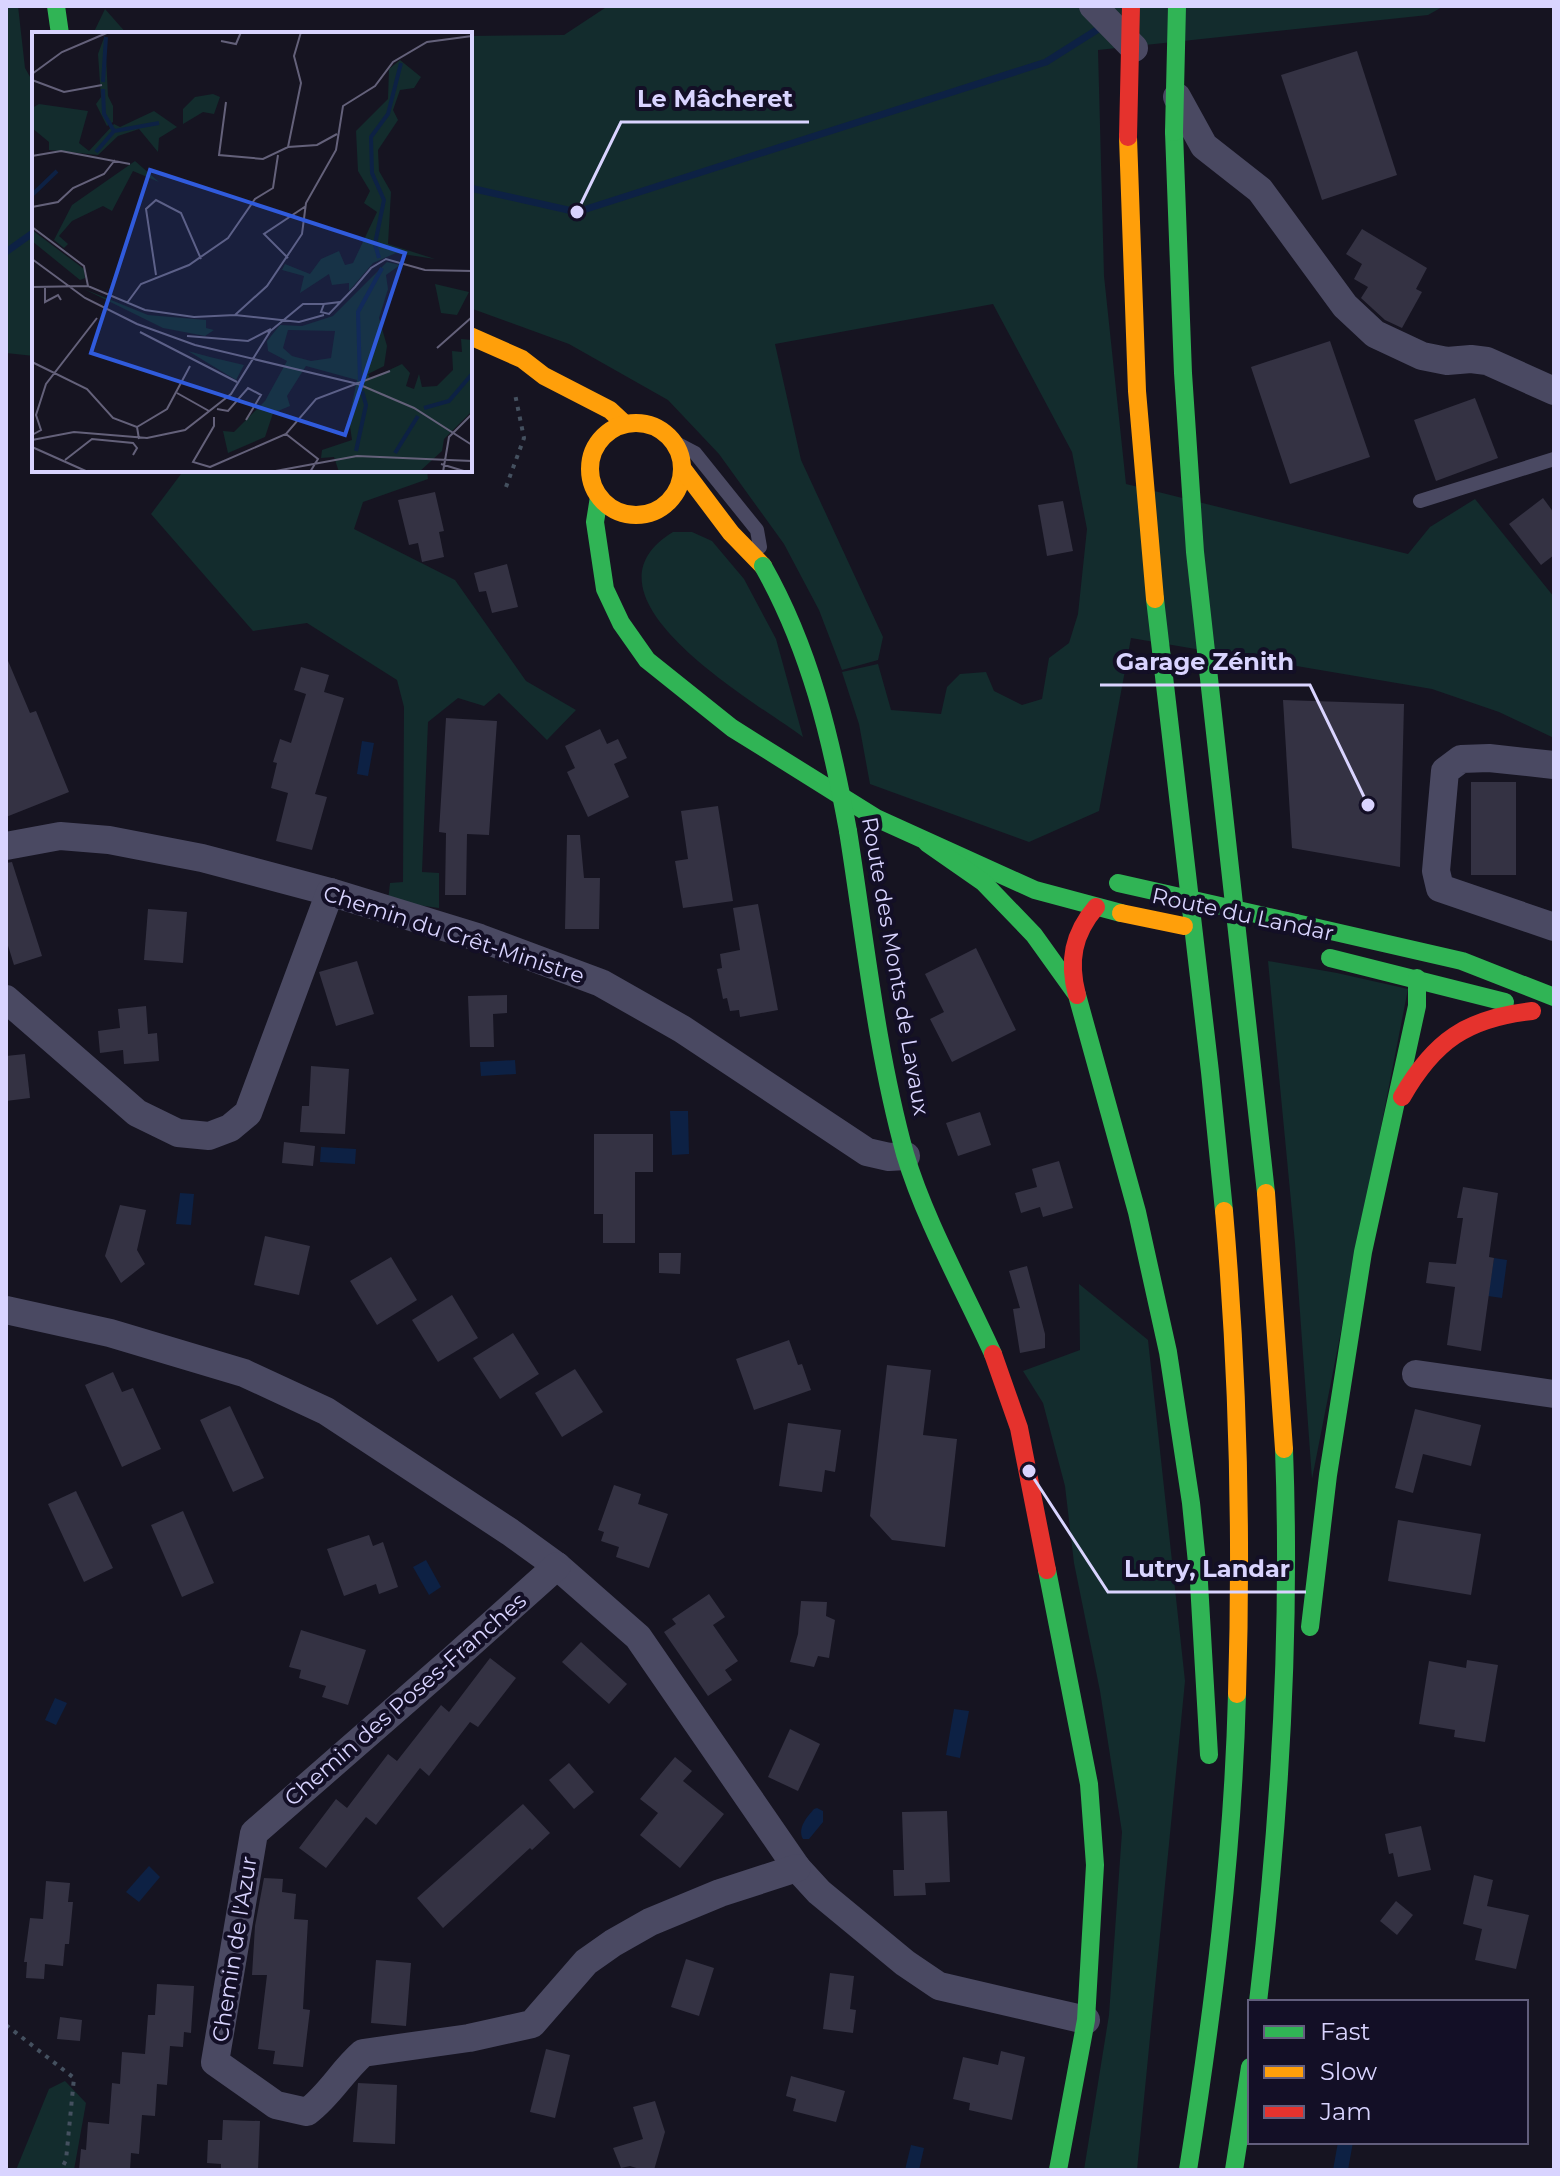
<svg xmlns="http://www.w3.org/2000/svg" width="1560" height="2176" viewBox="0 0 1560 2176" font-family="Montserrat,sans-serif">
<rect width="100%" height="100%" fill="#161421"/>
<g fill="#132c2d">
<path d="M6,6H18L25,68L34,84V356L6,353Z"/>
<path d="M608,6H1444L1428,15L1098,50L1104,276L1126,484L1408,554L1430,527L1475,499L1554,597V738L1499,712L1432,689L1131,638L1099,811L1029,842L870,784L859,724L842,672L878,664L891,710L941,714L947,687L960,674L986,672L994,691L1022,705L1042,699L1049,658L1069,643L1078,614L1087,529L1072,452L993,304L775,344L801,460L883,637L878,660L842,670L819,610L784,544L719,454L668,400L569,344L470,308V36L564,35Z"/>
<path d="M105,9L127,34H93Z"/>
<path d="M184,470H427L428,479L363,502L354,529L455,580L526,681L576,710L547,740L499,693L484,706L458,698L428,722L422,872L439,873V908L388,901L390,883L403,882L404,707L397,680L307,623L253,631L151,514Z"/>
<path d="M673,532H692L712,541L744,579L776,639L803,737C756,702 568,596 673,532Z"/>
<path d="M1268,961L1337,973L1408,989L1312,1479L1295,1243Z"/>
<path d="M1079,1284L1148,1340L1185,1681L1137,2170H1084L1109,2015L1122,1832L1100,1691L1074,1563L1065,1486L1043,1403L1023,1371L1080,1350Z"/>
<path d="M65,2081L86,2103L74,2170H16L49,2089Z"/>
</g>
<g fill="#0d2144">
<path d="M362,741L374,743L368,776L357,774Z"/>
<path d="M515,1060L516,1074L481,1076L480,1062Z"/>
<path d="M670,1111H688L689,1154L672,1155Z"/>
<path d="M321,1147L356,1149L355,1164L320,1162Z"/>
<path d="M180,1193L194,1194L191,1225L176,1224Z"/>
<path d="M1494,1258L1507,1260L1502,1298L1488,1296Z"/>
<path d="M426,1560L441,1587L429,1595L413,1567Z"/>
<path d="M55,1698L67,1703L56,1725L45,1720Z"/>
<path d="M954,1709L969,1711L960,1758L946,1755Z"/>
<path d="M817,1808L823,1811V1822L809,1839H803C797,1828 807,1817 814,1809Z"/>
<path d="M149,1866L160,1877L139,1902L126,1892Z"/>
<path d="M1338,2142H1353L1348,2170H1333Z"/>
<path d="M911,2145L924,2148L919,2170H905Z"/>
</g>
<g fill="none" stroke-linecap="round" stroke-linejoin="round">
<g stroke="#0d2144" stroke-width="7">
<path d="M470,188L577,212L1046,62L1103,26"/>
<path d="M6,252L34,232"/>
</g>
</g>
<g fill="#343243">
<path d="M1357,51L1397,175L1322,200L1281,75Z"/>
<path d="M1362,229L1427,268L1416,289L1422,292L1402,328L1385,320L1361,298L1368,287L1354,279L1362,264L1346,254Z"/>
<path d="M1330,341L1370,457L1290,484L1251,367Z"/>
<path d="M1475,398L1498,458L1436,481L1414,420Z"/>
<path d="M435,492L444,531L439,532L444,557L422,562L418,543L409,545L398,500Z"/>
<path d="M1543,498L1554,513V555L1541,565L1509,524Z"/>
<path d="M1063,501L1073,551L1047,556L1038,505Z"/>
<path d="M507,564L518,607L492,613L486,591L479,592L474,573Z"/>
<path d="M6,656L30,713L36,711L69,792L6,817Z"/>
<path d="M301,667L329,675L324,692L344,698L315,794L327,797L312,850L276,841L288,793L271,788L277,763L273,762L280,739L291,743L306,694L294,690Z"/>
<path d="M1283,700L1404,704L1400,867L1292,848Z"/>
<path d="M446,718L497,721L489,835L467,834L466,895H445L446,833L439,832Z"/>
<path d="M600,729L607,744L618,739L627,758L614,764L629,797L588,817L567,772L575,768L565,746Z"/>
<rect x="1471" y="782" width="45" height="93"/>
<path d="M718,806L733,901L683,908L675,861L688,859L681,811Z"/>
<path d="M567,835H580L584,878H600L599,929H565Z"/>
<path d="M12,862L42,956L14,965L6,939V863Z"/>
<path d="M758,904L778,1010L740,1017L739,1010L730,1011L727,998L723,999L717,969L722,968L720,954L740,950L733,908Z"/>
<path d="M148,909L187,912L183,963L144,960Z"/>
<path d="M976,948L1016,1030L952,1062L930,1019L944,1012L925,974Z"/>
<path d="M357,961L374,1014L336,1026L319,972Z"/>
<path d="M507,995V1013L493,1014L494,1047H470L468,996Z"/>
<path d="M146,1006L148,1034L157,1033L159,1061L124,1064L123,1050L100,1053L98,1031L120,1028L118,1009Z"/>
<path d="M25,1054L30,1098L6,1101V1056Z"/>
<path d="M311,1066L349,1069L345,1134L300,1132L302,1106H309Z"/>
<path d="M980,1112L991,1145L958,1156L946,1123Z"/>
<path d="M594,1134H653V1172H635V1243H603V1214H594Z"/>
<path d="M284,1142L315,1146L313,1166L282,1163Z"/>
<path d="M1059,1161L1073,1208L1043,1217L1040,1207L1021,1213L1015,1193L1037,1187L1032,1169Z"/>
<path d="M1463,1187L1498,1193L1489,1257L1494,1258L1481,1351L1447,1345L1455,1287L1426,1283L1429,1262L1456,1264L1463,1218H1457Z"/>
<path d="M120,1205L146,1210L137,1250L145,1264L121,1283L105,1256Z"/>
<path d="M265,1236L310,1246L299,1295L254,1285Z"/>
<path d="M659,1253H681L680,1274L659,1273Z"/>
<path d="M391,1257L417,1300L377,1325L350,1281Z"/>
<path d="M1027,1266L1045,1334V1348L1020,1353L1013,1309L1020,1308L1009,1271Z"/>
<path d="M452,1295L478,1338L438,1362L412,1320Z"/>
<path d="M513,1333L539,1374L500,1399L473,1358Z"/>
<path d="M789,1340L798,1365L802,1364L811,1390L754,1410L736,1359Z"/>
<path d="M887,1365L931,1370L923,1435L957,1439L945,1547L892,1540L870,1516Z"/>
<path d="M575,1369L603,1412L562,1437L535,1393Z"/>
<path d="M113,1372L122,1392L133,1388L161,1449L122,1467L85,1385Z"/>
<path d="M230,1406L264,1478L233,1492L200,1420Z"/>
<path d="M1415,1409L1481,1425L1471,1466L1423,1454L1413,1493L1395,1488Z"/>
<path d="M788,1423L841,1430L835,1472L825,1470L822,1492L779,1486Z"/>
<path d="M614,1485L641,1494L638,1504L668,1514L649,1568L616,1557L619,1547L601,1541L604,1532L598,1530Z"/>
<path d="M76,1491L113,1568L84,1582L48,1504Z"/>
<path d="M183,1511L214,1583L182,1597L151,1525Z"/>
<path d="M1398,1520L1481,1534L1471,1595L1388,1581Z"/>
<path d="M369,1535L373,1546L383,1542L398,1587L379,1594L376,1584L344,1596L327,1549Z"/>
<path d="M709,1594L725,1617L713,1625L738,1661L725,1670L732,1680L708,1696L664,1632L676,1624L672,1619Z"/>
<path d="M801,1601L827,1602L826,1616L835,1620L829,1658L818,1656L814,1667L790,1662L798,1634Z"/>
<path d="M301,1630L366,1650L348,1705L322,1697L326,1686L299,1678L301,1670L289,1667Z"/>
<path d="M581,1642L627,1684L609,1704L562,1662Z"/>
<path d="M490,1658L516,1678L478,1727L470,1722L429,1776L420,1768L376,1825L366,1817L326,1868L299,1848L336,1799L347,1808L388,1754L397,1761L441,1705L449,1712Z"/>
<path d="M1467,1660L1498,1665L1485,1742L1454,1737L1455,1730L1419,1724L1429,1661L1466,1668Z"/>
<path d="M790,1729L820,1744L798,1791L768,1777Z"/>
<path d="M675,1757L692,1771L683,1781L724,1814L680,1868L640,1835L658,1813L640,1799Z"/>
<path d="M569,1763L594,1792L574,1809L549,1780Z"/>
<path d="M523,1804L550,1833L532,1850L530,1848L443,1928L417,1898Z"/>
<path d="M947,1811L950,1882L925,1883L926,1895L894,1896L893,1870H904L902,1812Z"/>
<path d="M1421,1826L1431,1870L1398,1877L1393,1853L1389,1854L1385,1834Z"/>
<path d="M1474,1875L1493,1880L1487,1906L1529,1915L1516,1969L1475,1960L1482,1929L1463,1924Z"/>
<path d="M264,1878L283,1879L282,1892L296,1894L294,1919L308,1920L303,2009L310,2010L303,2067L273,2064L275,2051L258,2049L267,1975H252L255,1926Z"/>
<path d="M46,1881L70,1883L68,1902H73L69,1944H65L63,1966L45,1964L44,1979L26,1978L27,1962H24L30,1918L43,1919Z"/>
<path d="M1396,1901L1413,1915L1397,1935L1380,1921Z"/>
<path d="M686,1959L714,1968L699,2016L671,2007Z"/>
<path d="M376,1960L411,1963L406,2026L371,2023Z"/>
<path d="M830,1973L854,1976L850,2009L856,2010L853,2033L823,2029Z"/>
<path d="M157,1984L194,1986L191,2033L184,2032L183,2047L170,2046L167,2085L157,2084L155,2116L142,2115L139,2154L131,2153L130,2170H79L81,2149L86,2150L88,2122L109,2124L112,2083L120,2084L122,2052L145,2054L148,2015H155Z"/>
<path d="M60,2017L82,2020L80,2041L57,2039Z"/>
<path d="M546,2049L570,2055L555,2118L530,2112Z"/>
<path d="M1001,2051L1025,2057L1012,2120L969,2110L970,2103L953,2099L963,2057L998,2065Z"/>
<path d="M791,2076L845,2091L836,2122L793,2111L796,2099L786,2096Z"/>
<path d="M358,2083L397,2085L395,2144L353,2142Z"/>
<path d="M655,2101L665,2132L654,2170H643L630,2166L621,2168L613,2148L643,2139L633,2107Z"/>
<path d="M223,2120L260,2121L258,2170H221V2164L207,2163L208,2140H222Z"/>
</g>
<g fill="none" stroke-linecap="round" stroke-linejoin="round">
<g stroke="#44505f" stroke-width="4" stroke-dasharray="4 6" stroke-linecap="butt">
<path d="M506,487L524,438L515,394"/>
<path d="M6,2025L74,2078L66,2160L61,2170"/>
</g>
<g stroke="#4a4962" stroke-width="14">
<path d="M674,442L695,453L757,530L760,547"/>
<path d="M1420,501L1554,459"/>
</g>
<g stroke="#4a4962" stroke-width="28">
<path d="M1093,6L1134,48"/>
<path d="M1177,97L1204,146L1260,190L1345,306L1375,334L1422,356L1447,361L1471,359L1487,361L1554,391"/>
<path d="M1554,765L1489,758L1461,759L1445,771L1436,871L1440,888L1554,927"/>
<path d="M6,846L60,836L109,840L202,858L330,892L480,938L601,983L682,1029L867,1152L889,1157L906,1156"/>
<path d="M6,999L137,1113L178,1133L209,1136L230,1128L248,1113L330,892"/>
<path d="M6,1310L110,1333L244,1373L326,1411L510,1532L557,1566L638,1637L797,1868L819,1892L905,1963L939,1986L1086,2020"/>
<path d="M1416,1374L1554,1394"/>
<path d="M557,1566L451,1661L254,1833L215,2062L276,2105L307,2112C330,2095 342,2071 363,2053L469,2038L532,2024L586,1962L613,1943L650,1922L720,1893L797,1868"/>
</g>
<g stroke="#30b455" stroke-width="18">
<path d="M56,6L60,34"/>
<path d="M1174,132L1183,373L1195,552L1266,1193"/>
<path d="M599,497L595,522L605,589L621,623L647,660L732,728L876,818L1035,890L1121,913"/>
<path d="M1155,599L1210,1072L1224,1211"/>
<path d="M848,831C865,938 876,1049 905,1154C925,1221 964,1290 993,1354"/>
<path d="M927,843L983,882L1034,935L1077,995L1137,1212L1168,1352L1191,1503L1199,1583L1209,1755"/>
<path d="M1296,923L1462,961L1554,997"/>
<path d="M1330,958L1505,1002"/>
<path d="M1047,1570L1089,1784L1095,1865L1086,2020L1058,2170"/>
<path d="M1310,1627L1328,1475L1363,1252L1417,1006V978"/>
<path d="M1258,2002C1280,1818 1291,1634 1284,1449"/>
<path d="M1188,2170C1213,2012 1233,1854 1237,1694"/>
<path d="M1234,2170L1250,2067"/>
</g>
<g stroke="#ff9f0a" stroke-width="18">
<path d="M1128,137L1137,391L1155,599"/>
<path d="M470,336L522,359L544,376L610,410L625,424"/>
<circle cx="636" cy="469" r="46"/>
<path d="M682,468L731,533L763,566"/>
<path d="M1266,1193L1284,1449"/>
<path d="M1224,1211C1238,1372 1242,1532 1237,1694"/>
</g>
<g stroke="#e5322d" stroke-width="18">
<path d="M1077,995C1068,961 1073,934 1096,907"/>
<path d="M1402,1097C1434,1041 1467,1018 1532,1011"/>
<path d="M993,1354L1019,1428L1047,1570"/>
</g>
<g stroke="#30b455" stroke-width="18">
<path d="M1174,132L1177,6"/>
<path d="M763,566C810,649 831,738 848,831"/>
<path d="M1118,883L1296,923"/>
</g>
<path stroke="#ff9f0a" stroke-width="18" d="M1121,913L1184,926"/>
<path stroke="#e5322d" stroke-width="18" d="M1128,137L1131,6"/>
</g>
<g text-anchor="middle" stroke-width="8" stroke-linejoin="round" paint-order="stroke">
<g font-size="22" fill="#d9d4ff" stroke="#130f26">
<text transform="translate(1243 914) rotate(12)" y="8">Route du Landar</text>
<text transform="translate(454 934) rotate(18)" y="8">Chemin du Crêt-Ministre</text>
<text transform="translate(896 966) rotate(80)" y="8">Route des Monts de Lavaux</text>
<text transform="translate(405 1699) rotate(-41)" y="8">Chemin des Poses-Franches</text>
<text transform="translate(234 1949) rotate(-81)" y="8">Chemin de l'Azur</text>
</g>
</g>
<g transform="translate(32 32)">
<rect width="440" height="440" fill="#161421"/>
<path d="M73,3L76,64L81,74V90L75,94L64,72L69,65L66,22ZM368,28L389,45L382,56L368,58L361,78L366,88L346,118L347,139L359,160L356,212L403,227L364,221L341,231L317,259V251L300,253L297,242L268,261L272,244L250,238L253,232L278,242L289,227L307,219L313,233L321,231L345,180L332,171L338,159L326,139L324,99L356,67L357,37ZM181,62L188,65L182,82L171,80L151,92V77L163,65ZM7,72L56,79L47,111L57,119L82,92L88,95L122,79L145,95L127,106L126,120L107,97L86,104L66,123L17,118V110L0,96V76ZM103,129L127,150L101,139L80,179L71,174L40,189L27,204L36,212L32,216L22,208L40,173ZM0,198L52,237L53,246L48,248L0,209ZM355,230L368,233L354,243L356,257L347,286L355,314L352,334L336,342L338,347L370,332L378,341L374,354L382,357L387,342L390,355L405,354L421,338L420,319L430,320L429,307L440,308V379L412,407L410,419L387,440H307L302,425L289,426L290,418L320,408L317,387L325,348L274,334L255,364L258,374L241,381L233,405L196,421L191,399L202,400L233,369L255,329L236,319L235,309L248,293L270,294L301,284ZM256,298L303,299L299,326L279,329L260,324L251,316ZM403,252L437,260L425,283L409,281ZM52,257L116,283L174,288V296L182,298L173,304L131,296ZM156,319L178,325L212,333L204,348Z" fill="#132c2d" fill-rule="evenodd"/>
<path fill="none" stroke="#0d2144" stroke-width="4" d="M71,50L74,5M71,57L72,82L82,99M64,120L82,99L127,91M0,163L25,139M347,226L343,212L352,168L340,141L339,105L356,82L369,31M328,349L326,280L350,236M392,376L417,369L440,342M324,419L334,373L330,359M363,421L386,384"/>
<path fill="none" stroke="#64617a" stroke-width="2" d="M189,9L204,12L209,0M0,42L30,20L77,0M0,48L32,60L70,53M194,70L187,123L231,127L256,115L285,113L305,102M256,115L269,51L262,24L269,0M0,124L29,119L98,132M0,175L26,170L41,156L72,142L83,128M0,195L52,234L56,254M256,226L232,202L274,174M0,227L53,266L105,292L163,313L326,352L382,376L440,413M124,243L114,177L124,168L149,181L169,227M0,255L56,254L113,278L162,285L203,283L267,290L292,283M13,256V270L26,263L29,268M308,270L292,272L289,280L297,282L323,255L339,236L354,227L393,238L440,239M95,271L109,252L157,233L196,206L223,167L241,156L246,123M203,283L235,254L270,202L274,171L304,118L311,74L343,54L361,30L395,10L440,4M108,300L205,350M236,301L271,272H292M155,304L216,309L239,297M405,316L440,285M0,330L55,357L81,386L105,395L107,407M145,361L177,379M185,377L196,379L216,356L229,363L214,388M105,395L135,377L158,334M254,402L286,427L278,440M0,403L9,398L4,383L14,352L65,286M0,408L42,400L115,406L153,398L199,362L239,298M0,415L56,440M33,428L60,407L101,411L105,416L101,423M409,432L435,440M178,435L254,402L284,367L358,339M178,435L161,430L182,394V385M238,440L325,424L440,429M411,440L417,405L440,382"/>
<path fill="#305bdc" fill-opacity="0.15" stroke="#305bdc" stroke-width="4" d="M118,138L373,221L313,403L59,321Z"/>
<rect width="440" height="440" fill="none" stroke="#d9d4ff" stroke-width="4"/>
</g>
<path fill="none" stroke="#d9d4ff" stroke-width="3" d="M577 212L621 122H809M1368 805L1310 685H1100M1029 1471L1108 1592H1306"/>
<g fill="#d9d4ff" stroke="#130f26" stroke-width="3">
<circle cx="577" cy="212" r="8"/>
<circle cx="1368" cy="805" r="8"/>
<circle cx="1029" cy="1471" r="8"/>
</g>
<g font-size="24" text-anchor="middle" font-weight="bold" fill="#d9d4ff" stroke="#130f26" stroke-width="8" stroke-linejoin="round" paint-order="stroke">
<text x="715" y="107">Le Mâcheret</text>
<text x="1205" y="670">Garage Zénith</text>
<text x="1207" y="1577">Lutry, Landar</text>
</g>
<rect width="1560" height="2176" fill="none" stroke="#d9d4ff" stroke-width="16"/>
<rect x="1248" y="2000" width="280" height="144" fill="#130f26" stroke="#625e7d" stroke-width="2"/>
<rect x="1264" y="2026" width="40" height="12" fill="#30b455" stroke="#625e7d" stroke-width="2"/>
<text x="1320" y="2040" font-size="24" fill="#d9d4ff">Fast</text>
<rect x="1264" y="2066" width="40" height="12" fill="#ff9f0a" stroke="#625e7d" stroke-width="2"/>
<text x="1320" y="2080" font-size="24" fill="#d9d4ff">Slow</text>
<rect x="1264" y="2106" width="40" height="12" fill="#e5322d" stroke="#625e7d" stroke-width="2"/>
<text x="1320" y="2120" font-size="24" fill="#d9d4ff">Jam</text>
</svg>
